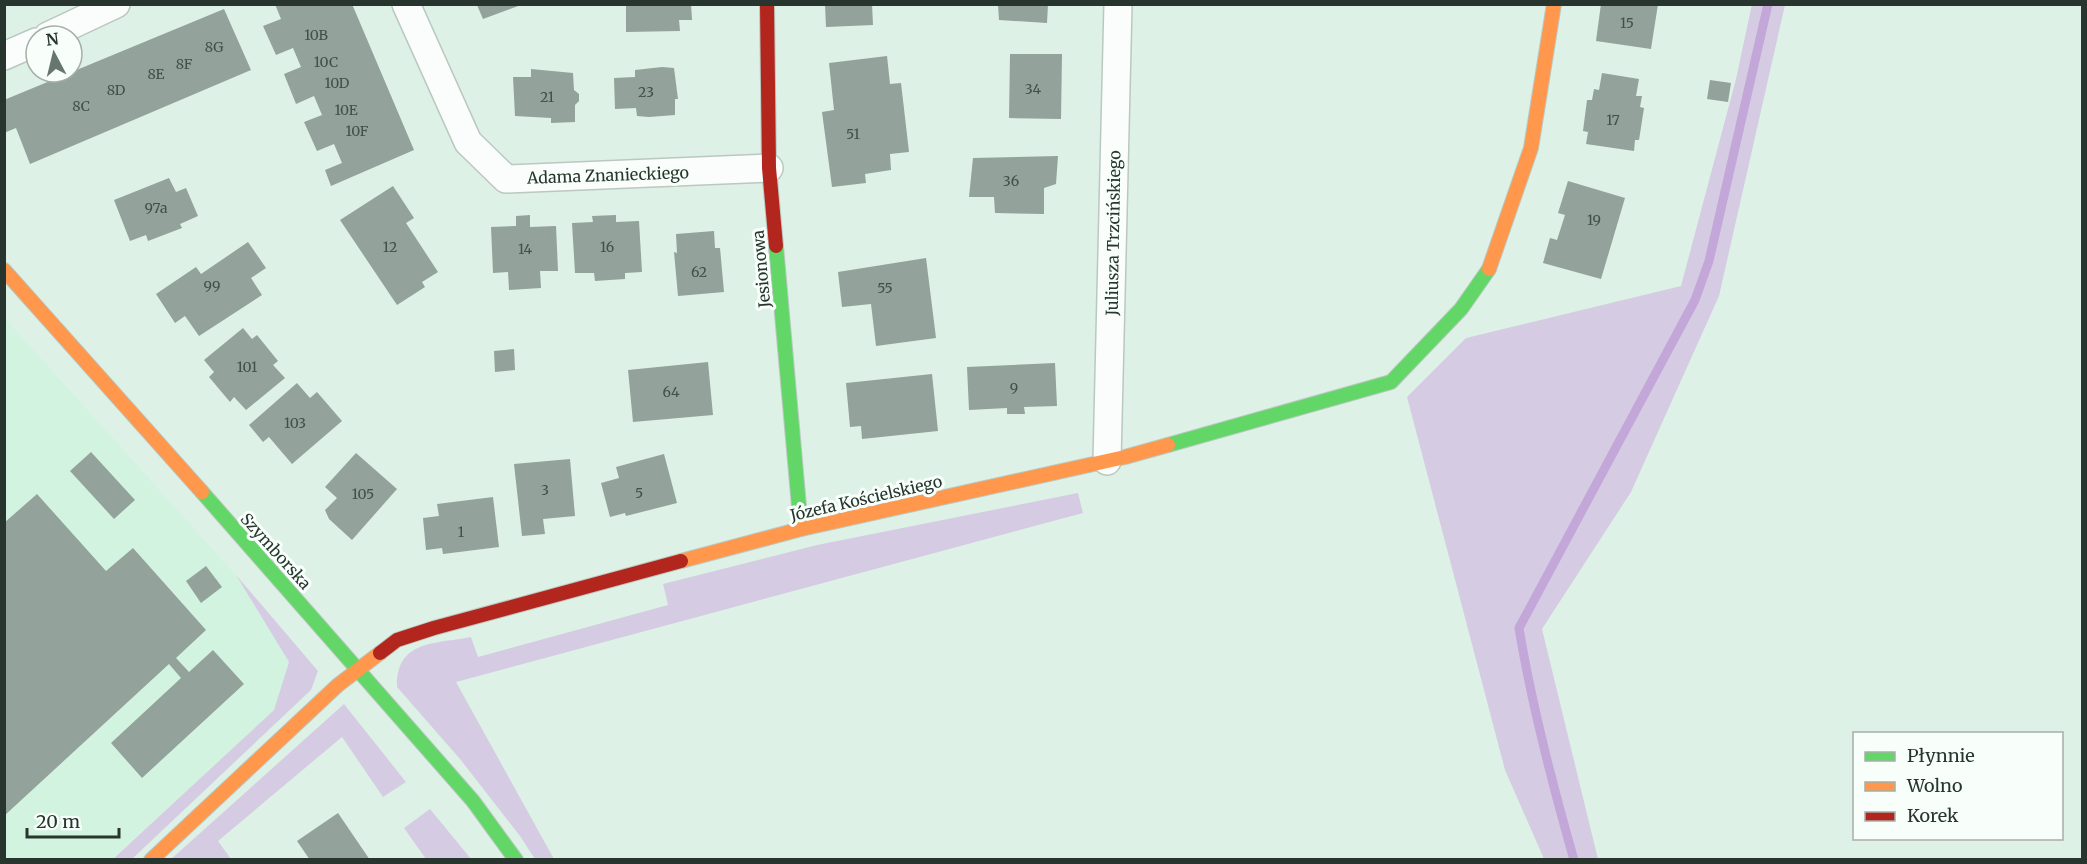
<svg xmlns="http://www.w3.org/2000/svg" width="2087" height="864" viewBox="0 0 2087 864" font-family="Merriweather,serif">
<rect width="100%" height="100%" fill="#def1e6"/>
<path fill="#d3f3e1" d="M4,317L236,575L289,662L274,710L112,859H5Z"/>
<g fill="#d5cce3">
<path d="M1752,4L1785,5L1719,296L1631,492L1542,629L1598,859H1544L1505,770L1407,397L1466,338L1681,286L1736,79Z"/>
<path d="M1078,493L1083,513L456,682L554,859H535L520,836L460,759L397,687C396,640 435,644 471,637L478,657L668,605L663,584L817,545Z"/>
<path d="M236,575L318,671L311,690L132,859L112,860L274,710L289,662Z"/>
<path d="M344,704L406,782L383,797L342,737L218,841L231,859L170,860Z"/>
<path d="M430,809L471,859H472H426L404,828Z"/>
</g>
<g fill="none" stroke-linecap="round" stroke-linejoin="round">
<path stroke="#c3a7d8" stroke-width="9" d="M1574,860C1552,783 1532,707 1519,628L1695,300L1709,261L1768,4"/>
</g>
<g fill="#93a29a">
<path d="M275,4H352L414,150L331,186L325,170L342,163L334,144L317,151L304,122L322,115L314,96L296,104L284,74L301,67L293,48L276,55L263,26L281,19Z"/>
<path d="M626,4H691L692,20H679L680,31L626,32Z"/>
<path d="M825,4H872L873,25L826,27Z"/>
<path d="M998,4H1048L1047,23L999,20Z"/>
<path d="M1601,4H1658L1651,49L1596,41Z"/>
<path d="M477,5H521L483,19Z"/>
<path d="M224,9L251,70L30,164L16,128L4,133V100Z"/>
<path d="M1010,54H1062L1061,119L1009,118Z"/>
<path d="M887,56L890,84L901,83L909,152L890,154L891,170L865,174L866,183L832,187L822,112L834,110L829,63Z"/>
<path d="M662,67L674,68L678,99H675V115L649,117L637,116L636,108L615,109L614,78L635,77V70Z"/>
<path d="M531,69L573,73L574,90L579,94V101L575,105V122L551,123V118L515,116L513,77H531Z"/>
<path d="M1602,73L1639,79L1636,96H1642L1640,107L1644,108L1639,140H1635L1634,151L1586,144L1588,132L1583,131L1587,100H1592L1594,89L1599,90Z"/>
<path d="M1710,80L1731,83L1728,102L1707,99Z"/>
<path d="M1058,156L1056,184L1044,188V214L995,213L994,197H969L973,158Z"/>
<path d="M169,178L176,192L186,188L198,216L180,224L182,228L148,241L146,235L130,241L114,200Z"/>
<path d="M1568,181L1625,198L1601,279L1543,263L1550,238L1557,240L1565,215L1558,213Z"/>
<path d="M393,186L414,218L406,223L438,272L422,282L425,287L397,305L340,220Z"/>
<path d="M530,215V227L556,226L558,271H540L541,288L509,290L508,272L493,273L491,227L516,226V216Z"/>
<path d="M616,215V222L639,221L642,272L625,273V279L595,281L594,273H575L572,223L593,222L592,216Z"/>
<path d="M714,231L715,248H720L724,292L678,296L674,252L677,253L676,234Z"/>
<path d="M248,242L266,268L251,278L262,295L199,336L185,316L175,323L156,294L196,267L201,274Z"/>
<path d="M926,258L936,338L876,346L871,304L842,307L838,272Z"/>
<path d="M243,328L252,339L257,335L278,361L273,365L285,378L246,410L234,397L230,402L209,377L214,372L204,360Z"/>
<path d="M514,349L515,370L495,372L494,351Z"/>
<path d="M708,362L713,415L633,422L628,370Z"/>
<path d="M1055,363L1057,406L1024,407L1025,414H1007V408L969,410L967,367Z"/>
<path d="M932,374L938,431L862,439L861,426L850,427L846,383Z"/>
<path d="M297,383L310,398L317,392L342,421L292,464L269,437L263,442L249,425Z"/>
<path d="M91,452L135,500L114,519L70,471Z"/>
<path d="M356,453L397,489L352,540L329,519L325,510L337,498L325,487Z"/>
<path d="M664,454L677,503L626,516L625,513L610,517L601,483L619,478L616,467Z"/>
<path d="M570,459L575,516L543,519L545,534L522,536L514,464Z"/>
<path d="M37,494L106,571L133,548L206,630L176,658L189,672L213,650L244,684L142,778L111,743L181,678L169,664L4,816V523Z"/>
<path d="M493,497L499,547L443,554L442,548L426,550L423,518L439,516L437,504Z"/>
<path d="M206,566L222,587L201,603L186,581Z"/>
<path d="M338,813L370,860H310L297,841Z"/>
</g>
<g fill="none" stroke-linecap="round" stroke-linejoin="round">
<defs>
<g id="street">
<path d="M406,4L468,142L506,179L769,168"/>
<path d="M48,36L116,4"/>
<path d="M4,56L36,42"/>
<path d="M1107,461L1118,4"/>
</g>
<g id="fast">
<path d="M776,246L801,529"/>
<path d="M1168,445L1391,382L1461,309L1489,269"/>
<path d="M202,492L473,801L516,860"/>
</g>
<g id="slow">
<path d="M1489,269L1531,148L1554,4"/>
<path d="M4,270L202,492"/>
<path d="M681,561L801,529L1125,457L1168,445"/>
<path d="M151,860L338,685L380,653"/>
</g>
<g id="jam">
<path d="M767,4L769,168L776,246"/>
<path d="M380,653L397,640L434,628L681,561"/>
</g>
</defs>
<use href="#street" stroke="#bac8c0" stroke-width="30"/>
<use href="#fast" stroke="#bac8c0" stroke-width="16"/>
<use href="#slow" stroke="#bac8c0" stroke-width="16"/>
<use href="#jam" stroke="#bac8c0" stroke-width="16"/>
<use href="#street" stroke="#fafdfb" stroke-width="27"/>
<use href="#fast" stroke="#63d668" stroke-width="14"/>
<use href="#slow" stroke="#ff974d" stroke-width="14"/>
<use href="#jam" stroke="#b3261e" stroke-width="14"/>
</g>
<g text-anchor="middle" stroke-width="6" stroke-linejoin="round" paint-order="stroke">
<g font-size="14" fill="#435049">
<text x="1627" y="28">15</text>
<text x="316" y="40">10B</text>
<text x="214" y="52">8G</text>
<text x="326" y="67">10C</text>
<text x="184" y="69">8F</text>
<text x="156" y="79">8E</text>
<text x="337" y="88">10D</text>
<text x="1033" y="94">34</text>
<text x="116" y="95">8D</text>
<text x="646" y="97">23</text>
<text x="547" y="102">21</text>
<text x="81" y="111">8C</text>
<text x="346" y="115">10E</text>
<text x="1613" y="125">17</text>
<text x="357" y="136">10F</text>
<text x="853" y="139">51</text>
<text x="1011" y="186">36</text>
<text x="156" y="213">97a</text>
<text x="1594" y="225">19</text>
<text x="390" y="252">12</text>
<text x="607" y="252">16</text>
<text x="525" y="254">14</text>
<text x="699" y="277">62</text>
<text x="212" y="291">99</text>
<text x="885" y="293">55</text>
<text x="247" y="372">101</text>
<text x="1014" y="393">9</text>
<text x="671" y="397">64</text>
<text x="295" y="428">103</text>
<text x="545" y="495">3</text>
<text x="639" y="498">5</text>
<text x="363" y="499">105</text>
<text x="461" y="537">1</text>
</g>
<g font-size="16" fill="#28352e" stroke="#f8fffb">
<text transform="translate(608 175) rotate(-2)" y="6">Adama Znanieckiego</text>
<text transform="translate(1113 233) rotate(-89)" y="6">Juliusza Trzcińskiego</text>
<text transform="translate(761 269) rotate(-95)" y="6">Jesionowa</text>
<text transform="translate(866 498) rotate(-13)" y="6">Józefa Kościelskiego</text>
<text transform="translate(276 551) rotate(48)" y="6">Szymborska</text>
</g>
</g>
<rect width="2087" height="864" fill="none" stroke="#28352e" stroke-width="12"/>
<rect x="1853" y="732" width="210" height="108" fill="#f8fffb" stroke="#a5aea9" stroke-width="1.5"/>
<rect x="1865" y="752" width="30" height="9" fill="#63d668" stroke="#a5aea9" stroke-width="1.5"/>
<text x="1907" y="762" font-size="18" fill="#28352e">Płynnie</text>
<rect x="1865" y="782" width="30" height="9" fill="#ff974d" stroke="#a5aea9" stroke-width="1.5"/>
<text x="1907" y="792" font-size="18" fill="#28352e">Wolno</text>
<rect x="1865" y="812" width="30" height="9" fill="#b3261e" stroke="#a5aea9" stroke-width="1.5"/>
<text x="1907" y="822" font-size="18" fill="#28352e">Korek</text>
<g transform="translate(54 54) rotate(353)"><circle r="28" fill="#f8fffb" stroke="#a5aea9" stroke-width="1.5"/>
<path d="M0-4.5L10 22L0 15L-10 22Z" fill="#68776e"/>
<text y="-9" font-size="16" font-weight="bold" text-anchor="middle" fill="#28352e">N</text>
</g>
<path d="M27 828v9h92v-9" fill="none" stroke="#28352e" stroke-width="3"/>
<text x="36" y="828" font-size="18" fill="#28352e" stroke="#f8fffb" stroke-width="4.5" paint-order="stroke">20 m</text>
</svg>
